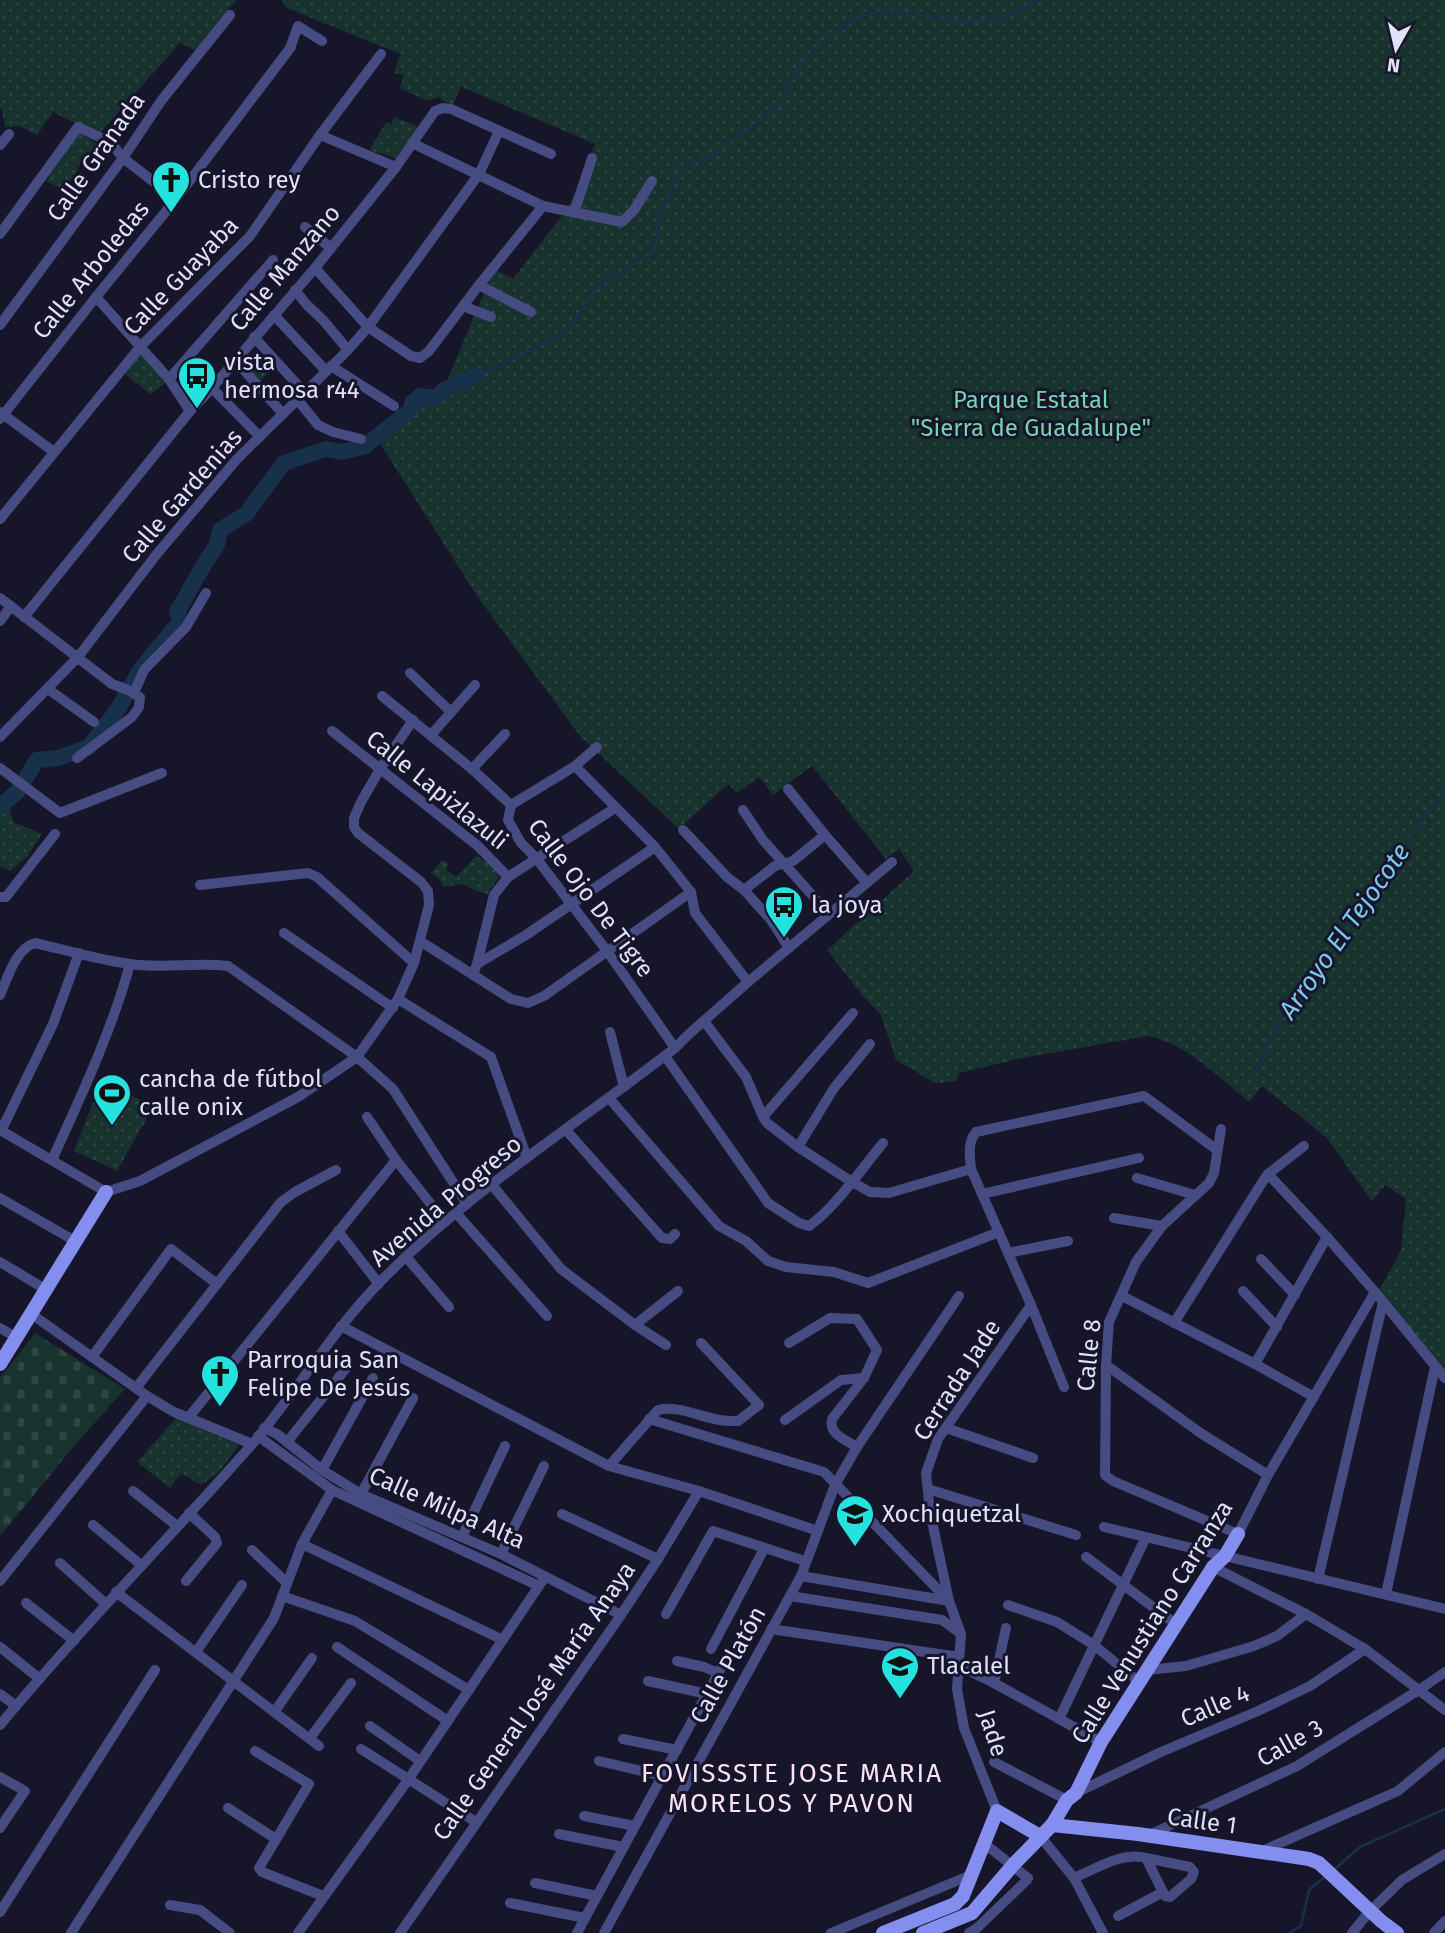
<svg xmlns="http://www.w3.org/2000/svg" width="1445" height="1933" viewBox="0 0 1445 1933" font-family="'Fira Sans',sans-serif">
<defs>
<pattern id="cemetery-stones" width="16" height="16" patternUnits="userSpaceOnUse" patternTransform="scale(1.75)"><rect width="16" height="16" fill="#18322e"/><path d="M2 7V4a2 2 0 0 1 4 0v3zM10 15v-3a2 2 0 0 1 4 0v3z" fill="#2e4643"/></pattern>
<pattern id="park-dots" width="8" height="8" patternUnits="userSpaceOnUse" patternTransform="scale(1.75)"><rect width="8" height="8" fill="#18322e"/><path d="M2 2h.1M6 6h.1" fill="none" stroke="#2e4643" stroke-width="1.8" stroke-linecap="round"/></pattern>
</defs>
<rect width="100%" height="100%" fill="#161529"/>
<path fill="url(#cemetery-stones)" d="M35,1333L125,1389L75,1445L0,1536V1378Z"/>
<g fill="url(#park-dots)">
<path d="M0,0H236L195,50L180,43L98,135L53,112L37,135L19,126L5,127L2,109L0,108Z"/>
<path d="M281,0H1445V1371L1378,1293L1401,1250L1406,1199L1385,1185L1372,1201L1326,1137L1262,1086L1249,1102C1219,1078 1188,1044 1148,1036L1022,1058L959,1073L956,1081L935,1083L896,1060L881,1015L862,995L827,950L914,871L899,849L886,859L812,766L773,795L759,777L737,793L728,784L679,829L580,736L477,596L379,442L446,383L494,269L513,279L568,208L595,144L464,88L461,87L453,105L445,102L439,97L427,101L400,88L404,75L394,73L400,54L287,8Z"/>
<path d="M395,117L418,127L396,158L369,150L386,122L391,125Z"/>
<path d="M79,132L113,154H97L82,159L76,173L63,189L46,181Z"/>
<path d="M142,351L168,381L150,394L125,374Z"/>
<path d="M263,352L277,363L258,384L247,373L254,365L251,361L255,357L259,359Z"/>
<path d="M5,798L10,809L13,822L42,834L27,857L10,871L0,867V800Z"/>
<path d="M476,856C484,859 495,869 499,877L488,894L474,890L464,884L444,887L439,879L431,873L442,860L448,864L446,870L456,877Z"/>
<path d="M101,1082L154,1106L117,1171L74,1151Z"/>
<path d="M176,1418L239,1445L220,1471L201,1485L181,1473L170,1488L137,1462Z"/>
</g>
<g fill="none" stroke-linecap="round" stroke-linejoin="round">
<g stroke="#17314b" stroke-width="2.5">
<path d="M477,375L507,362L562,334L578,316L594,291L609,278L650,255L656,245L657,227L663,208L680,168L695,161L710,157L782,104C787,95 787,87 792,79C806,55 841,23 868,14C878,11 890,11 900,12C927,15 953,24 980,21C1000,20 1022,7 1041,0"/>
<path d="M1254,1077L1273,1032L1317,966L1445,791"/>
<path d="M1335,1869L1360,1847L1445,1809"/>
<path d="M1289,1933L1301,1926L1309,1890L1327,1875"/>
</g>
<path stroke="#17314b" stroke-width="16" d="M0,806L17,792L37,760L58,758L89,747L118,709L140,670L181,620L177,612L205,563L217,545L220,530L246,514L284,463L326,449L342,452L365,446L408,412L412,408V403L420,396L436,398L444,390L477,375"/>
<g stroke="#464b82" stroke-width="10">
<path d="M290,48L298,26L322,41"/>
<path d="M320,135L396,167"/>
<path d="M412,143L543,206L622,222L634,210L652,181"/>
<path d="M0,145L9,134"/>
<path d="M574,213L592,158"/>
<path d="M305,227L331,248"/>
<path d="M0,234L78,127L110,142L123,158L176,199"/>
<path d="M315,268L368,327L411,356L420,358L429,351L479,285L543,206"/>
<path d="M479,285L531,312"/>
<path d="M295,290L307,305L323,320L348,350"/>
<path d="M96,297L169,379L190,411"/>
<path d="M463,306L491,317"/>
<path d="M274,315L326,371"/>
<path d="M0,325L123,158L161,101L230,15"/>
<path d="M254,337L305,393"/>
<path d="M235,360L283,414"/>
<path d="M331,366L394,406"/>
<path d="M169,379L273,260"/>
<path d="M212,388L260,437"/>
<path d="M297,399L318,425L333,432L361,439"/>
<path d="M0,412L54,452"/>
<path d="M0,419L96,297L176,199L291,47"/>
<path d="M0,519L141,346L250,236L320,135L381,54"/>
<path d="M0,598L112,684L128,690L140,697L139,707L132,717L77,758"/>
<path d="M24,617L190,411L212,388L315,268L396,167L435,111L443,108L451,109L551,154"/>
<path d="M0,621L11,606"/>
<path d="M410,673L451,712"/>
<path d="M48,689L94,722"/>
<path d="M134,693L144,670L186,627L206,593"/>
<path d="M382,696L472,769L511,805"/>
<path d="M332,731L478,846L508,877"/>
<path d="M431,735L475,685"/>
<path d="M0,737L78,657L156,555L237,459L348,350L368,327L479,174L499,131"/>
<path d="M575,766L655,847L691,892L695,913L748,982"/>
<path d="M0,768L60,813L162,773"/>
<path d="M472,769L505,734"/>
<path d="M788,789L825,835L867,883"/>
<path d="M511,805L508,820L521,843L536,858L607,951L675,1048"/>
<path d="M511,805L575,766L597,747"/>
<path d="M743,810L763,840L829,914"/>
<path d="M683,830L727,877L744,890L771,920L789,948"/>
<path d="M200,885L308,873L317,877L414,963"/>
<path d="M744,890L775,866L793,861L825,835"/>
<path d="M0,897H6L55,834"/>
<path d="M284,933L393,1008"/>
<path d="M420,941L511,999L528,1003L544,996L691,892"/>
<path d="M477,964L494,895L508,877L615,808"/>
<path d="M473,975L477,964L526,935L655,847"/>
<path d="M0,995C8,978 15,949 35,943C66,950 98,960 130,964C163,969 195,962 228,966L357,1057L393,1089L467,1204"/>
<path d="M398,999L491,1057L527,1158"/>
<path d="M704,1021L746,1077L763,1117L767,1123L798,1147L852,1182L870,1192L889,1193L971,1169"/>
<path d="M610,1032L624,1087"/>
<path d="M665,1056L768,1203L799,1223L809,1226C834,1209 863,1167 883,1143"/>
<path d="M609,1098L719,1226L746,1241L768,1261L786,1267L834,1272L868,1283L999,1232"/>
<path d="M367,1117L396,1160L445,1222"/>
<path d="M763,1117L853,1013"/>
<path d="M1221,1129L1214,1173L1209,1183L1162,1226L1136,1262L1109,1322L1106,1365L1105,1475L1113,1481L1238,1534L1268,1475L1375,1292"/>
<path d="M0,1130L106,1192L140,1181L298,1097L357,1057L398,999L414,963L429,905L428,891L421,882L358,833L354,827V818L361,802L380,769L413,720"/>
<path d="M566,1130L662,1238L670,1239L675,1234"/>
<path d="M1,1131L53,1024L79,953"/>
<path d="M798,1147L834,1088L870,1044"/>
<path d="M52,1160C81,1096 111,1033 130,964"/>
<path d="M1268,1174L1327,1237L1375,1292L1445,1378"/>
<path d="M1137,1178L1195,1195"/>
<path d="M492,1185L561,1269L635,1325L666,1345"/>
<path d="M982,1194L1139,1158"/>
<path d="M0,1198L75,1241"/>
<path d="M456,1213L547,1316"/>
<path d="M1114,1218L1162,1226"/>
<path d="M338,1231L379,1284"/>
<path d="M1008,1253L1068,1241"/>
<path d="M407,1258L449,1307"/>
<path d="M1261,1259L1295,1295"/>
<path d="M0,1262L45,1289"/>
<path d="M1243,1291L1277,1327"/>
<path d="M1122,1296L1255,1364L1314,1397"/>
<path d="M30,1313L147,1396L174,1412L252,1444"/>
<path d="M1174,1323L1263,1181L1268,1174L1304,1146"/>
<path d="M635,1325L678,1291"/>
<path d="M341,1326L609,1466L699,1491L818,1531"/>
<path d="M0,1328L16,1337"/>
<path d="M789,1343L830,1318L857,1319L877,1350L864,1378L832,1419C828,1434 846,1440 857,1447"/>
<path d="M92,1357L171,1249L217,1284"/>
<path d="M1255,1364L1327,1237"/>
<path d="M1106,1365L1202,1434L1268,1475"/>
<path d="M1064,1387L1031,1305L971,1169C970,1156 967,1143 976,1132L1144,1096L1217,1150"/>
<path d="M136,1388L281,1202L295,1192L336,1170"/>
<path d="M189,1417L396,1160"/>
<path d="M649,1419L824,1472L947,1599"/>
<path d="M785,1420L841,1380L864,1378"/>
<path d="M264,1428L277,1434L322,1470L361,1494L501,1554L621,1615"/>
<path d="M946,1428L1033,1458"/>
<path d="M258,1436L332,1490L539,1586"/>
<path d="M287,1442L347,1367"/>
<path d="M609,1466L658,1410C678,1405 700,1417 720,1420C726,1421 732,1421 738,1421L759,1405L701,1343"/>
<path d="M322,1470L373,1378"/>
<path d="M928,1489L1076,1535"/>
<path d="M133,1491L177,1526"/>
<path d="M361,1494L413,1398"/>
<path d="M562,1514L658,1559"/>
<path d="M93,1525L141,1565"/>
<path d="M1104,1527L1445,1609"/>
<path d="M462,1537L505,1446"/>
<path d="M302,1544L503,1640"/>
<path d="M252,1550L287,1583"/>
<path d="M501,1554L544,1466"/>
<path d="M1086,1557L1177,1625"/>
<path d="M60,1563L106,1604"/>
<path d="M1213,1567L1306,1614L1365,1649L1445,1710"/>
<path d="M801,1576L949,1601"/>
<path d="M1318,1579L1383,1302"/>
<path d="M0,1581L147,1396"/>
<path d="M186,1581L217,1543L215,1537L189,1513"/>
<path d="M116,1592L319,1746"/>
<path d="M1386,1594L1435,1367"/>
<path d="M282,1596L355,1621L469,1690"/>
<path d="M790,1596L942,1620L961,1634"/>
<path d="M26,1603L74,1641"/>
<path d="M1008,1605L1057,1622L1094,1645L1139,1682"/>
<path d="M666,1614L713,1531L805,1561"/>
<path d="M771,1629L959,1657"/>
<path d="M0,1647L40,1679"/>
<path d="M337,1647L448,1721"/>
<path d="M711,1649L764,1549"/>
<path d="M196,1652L242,1585"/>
<path d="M677,1661L704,1667L718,1673"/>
<path d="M959,1666L994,1683L1101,1742"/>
<path d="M1147,1670L1186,1666L1254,1646L1277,1636L1306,1614"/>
<path d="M648,1681L707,1694"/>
<path d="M994,1683L1006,1628"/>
<path d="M0,1694L16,1706"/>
<path d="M275,1711L312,1658"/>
<path d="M1059,1719L1146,1537"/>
<path d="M0,1725C81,1627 171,1537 254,1442C297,1391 331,1333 378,1284C465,1194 576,1125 675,1048L689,1034L748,982L892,862"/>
<path d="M370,1726L420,1761"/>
<path d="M310,1738L351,1683"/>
<path d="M623,1739L677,1750"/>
<path d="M361,1749L476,1822"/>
<path d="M255,1751L309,1784L259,1868L262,1872L323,1896"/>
<path d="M599,1761L663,1776"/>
<path d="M994,1762L1067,1800"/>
<path d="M0,1777L25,1791L0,1828"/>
<path d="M1076,1793L1161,1752L1258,1711L1310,1686L1365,1649"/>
<path d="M228,1808L276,1839"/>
<path d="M997,1811L964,1728L957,1689L961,1634L949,1601L930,1512L926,1473L938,1439L1031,1305"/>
<path d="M584,1816L635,1826"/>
<path d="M559,1834L623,1847"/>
<path d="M1040,1836L1074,1878L1103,1933"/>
<path d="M1147,1836L1297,1766L1419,1690L1445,1672"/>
<path d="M1260,1852L1398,1791L1445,1752"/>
<path d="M1074,1878C1095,1869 1123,1851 1146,1858L1165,1896L1170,1897L1191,1879L1194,1872L1190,1867L1146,1858"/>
<path d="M535,1883L597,1896"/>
<path d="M510,1903L585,1918"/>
<path d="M170,1905L200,1910L230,1933"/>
<path d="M0,1912L155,1670"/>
<path d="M1118,1916L1163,1892"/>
<path d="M71,1933L274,1618L302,1544L332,1490"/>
<path d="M298,1933L408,1780L545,1577"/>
<path d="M400,1933L621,1615L658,1559L699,1491"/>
<path d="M577,1933L722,1666"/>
<path d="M604,1933L801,1576L835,1485L857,1447L959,1296"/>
<path d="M831,1933L971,1875"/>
<path d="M969,1933L977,1928L1027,1880L1028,1878L985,1844"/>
<path d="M1352,1933L1370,1911L1402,1880L1445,1854"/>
<path d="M1434,1933L1445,1921"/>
</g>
<g stroke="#848eef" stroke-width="14">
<path d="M0,1364L106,1192"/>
<path d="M1052,1825L1138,1834L1309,1859L1319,1863L1381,1921L1397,1933"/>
<path d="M883,1933L955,1904L963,1896L997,1811L1040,1836"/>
<path d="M923,1933L972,1913L1013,1865L1052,1825L1067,1800L1076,1793L1101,1742L1213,1567L1225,1556L1238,1534"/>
</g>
</g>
<defs>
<symbol id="church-pin" viewBox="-11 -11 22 30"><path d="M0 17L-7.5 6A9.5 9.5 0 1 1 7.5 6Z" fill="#26e2de" stroke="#161529"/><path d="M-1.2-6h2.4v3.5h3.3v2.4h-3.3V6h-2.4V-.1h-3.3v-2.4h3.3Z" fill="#111"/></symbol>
<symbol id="bus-pin" viewBox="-11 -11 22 30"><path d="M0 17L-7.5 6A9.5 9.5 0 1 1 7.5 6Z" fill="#26e2de" stroke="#161529"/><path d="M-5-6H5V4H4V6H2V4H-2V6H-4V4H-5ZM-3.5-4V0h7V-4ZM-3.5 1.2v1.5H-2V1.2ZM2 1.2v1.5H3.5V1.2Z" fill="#111"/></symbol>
<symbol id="stadium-pin" viewBox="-11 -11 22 30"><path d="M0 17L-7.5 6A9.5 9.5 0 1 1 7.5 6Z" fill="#26e2de" stroke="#161529"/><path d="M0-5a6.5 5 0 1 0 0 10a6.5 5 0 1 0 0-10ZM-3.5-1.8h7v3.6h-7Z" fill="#111"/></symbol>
<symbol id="school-pin" viewBox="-11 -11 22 30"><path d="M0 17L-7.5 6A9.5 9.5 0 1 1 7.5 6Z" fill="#26e2de" stroke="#161529"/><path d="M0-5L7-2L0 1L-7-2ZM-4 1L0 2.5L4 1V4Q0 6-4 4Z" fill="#111"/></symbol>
</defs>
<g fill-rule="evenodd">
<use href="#church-pin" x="149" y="158" width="44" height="60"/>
<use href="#bus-pin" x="175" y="354" width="44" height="60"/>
<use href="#bus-pin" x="762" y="883" width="44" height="60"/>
<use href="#stadium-pin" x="90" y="1071" width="44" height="60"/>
<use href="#church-pin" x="198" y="1352" width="44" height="60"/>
<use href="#school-pin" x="833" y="1492" width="44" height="60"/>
<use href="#school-pin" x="878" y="1644" width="44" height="60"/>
</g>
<g text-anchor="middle" stroke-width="6" stroke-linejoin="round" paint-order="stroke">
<g font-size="24" fill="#e1e1fb" stroke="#161529">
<text transform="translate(96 157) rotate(-55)" y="8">Calle Granada</text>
<text transform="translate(285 268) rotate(-50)" y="8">Calle Manzano</text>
<text transform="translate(91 270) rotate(-51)" y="8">Calle Arboledas</text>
<text transform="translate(181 276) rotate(-46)" y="8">Calle Guayaba</text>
<text transform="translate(182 496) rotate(-49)" y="8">Calle Gardenias</text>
<text transform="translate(437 790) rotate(39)" y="8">Calle Lapizlazuli</text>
<text transform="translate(591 898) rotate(53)" y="8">Calle Ojo De Tigre</text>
<text transform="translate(446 1201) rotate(-40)" y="8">Avenida Progreso</text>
<text transform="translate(1089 1355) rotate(-84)" y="8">Calle 8</text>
<text transform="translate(957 1380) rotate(-57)" y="8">Cerrada Jade</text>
<text transform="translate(447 1508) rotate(24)" y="8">Calle Milpa Alta</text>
<text transform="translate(1152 1622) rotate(-58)" y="8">Calle Venustiano Carranza</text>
<text transform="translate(728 1665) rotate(-61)" y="8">Calle Platón</text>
<text transform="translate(534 1701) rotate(-55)" y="8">Calle General José María Anaya</text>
<text transform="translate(1215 1706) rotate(-23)" y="8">Calle 4</text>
<text transform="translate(993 1733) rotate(72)" y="8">Jade</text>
<text transform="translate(1290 1743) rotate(-29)" y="8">Calle 3</text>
<text transform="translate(1202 1821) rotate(8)" y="8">Calle 1</text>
</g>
<g font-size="24" fill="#e1e1fb" stroke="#161529" text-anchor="start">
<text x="198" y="188">Cristo rey</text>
<text x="224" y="370">vista<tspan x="224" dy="28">hermosa r44</tspan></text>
<text x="811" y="913">la joya</text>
<text x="139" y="1087">cancha de fútbol<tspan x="139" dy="28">calle onix</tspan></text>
<text x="247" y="1368">Parroquia San<tspan x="247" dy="28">Felipe De Jesús</tspan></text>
<text x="882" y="1522">Xochiquetzal</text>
<text x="927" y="1674">Tlacalel</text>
</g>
<g font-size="24" fill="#75d3b0" stroke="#161529">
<text x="1031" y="408">Parque Estatal<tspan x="1031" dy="28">"Sierra de Guadalupe"</tspan></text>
</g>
<g font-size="26" font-style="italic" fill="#7cc7ee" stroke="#161529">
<text transform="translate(1344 931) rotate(-55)" y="9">Arroyo El Tejocote</text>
</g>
<g font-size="26" letter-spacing="2" fill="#fbe3f5" stroke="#161529">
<text x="792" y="1782">FOVISSSTE JOSE MARIA<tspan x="792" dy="30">MORELOS Y PAVON</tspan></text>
</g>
</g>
<g transform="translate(1396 49) rotate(188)" stroke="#161529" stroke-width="5" paint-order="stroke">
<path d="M0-5L12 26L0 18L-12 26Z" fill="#e1e1fb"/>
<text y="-10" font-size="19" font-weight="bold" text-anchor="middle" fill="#e1e1fb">N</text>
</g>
</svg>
